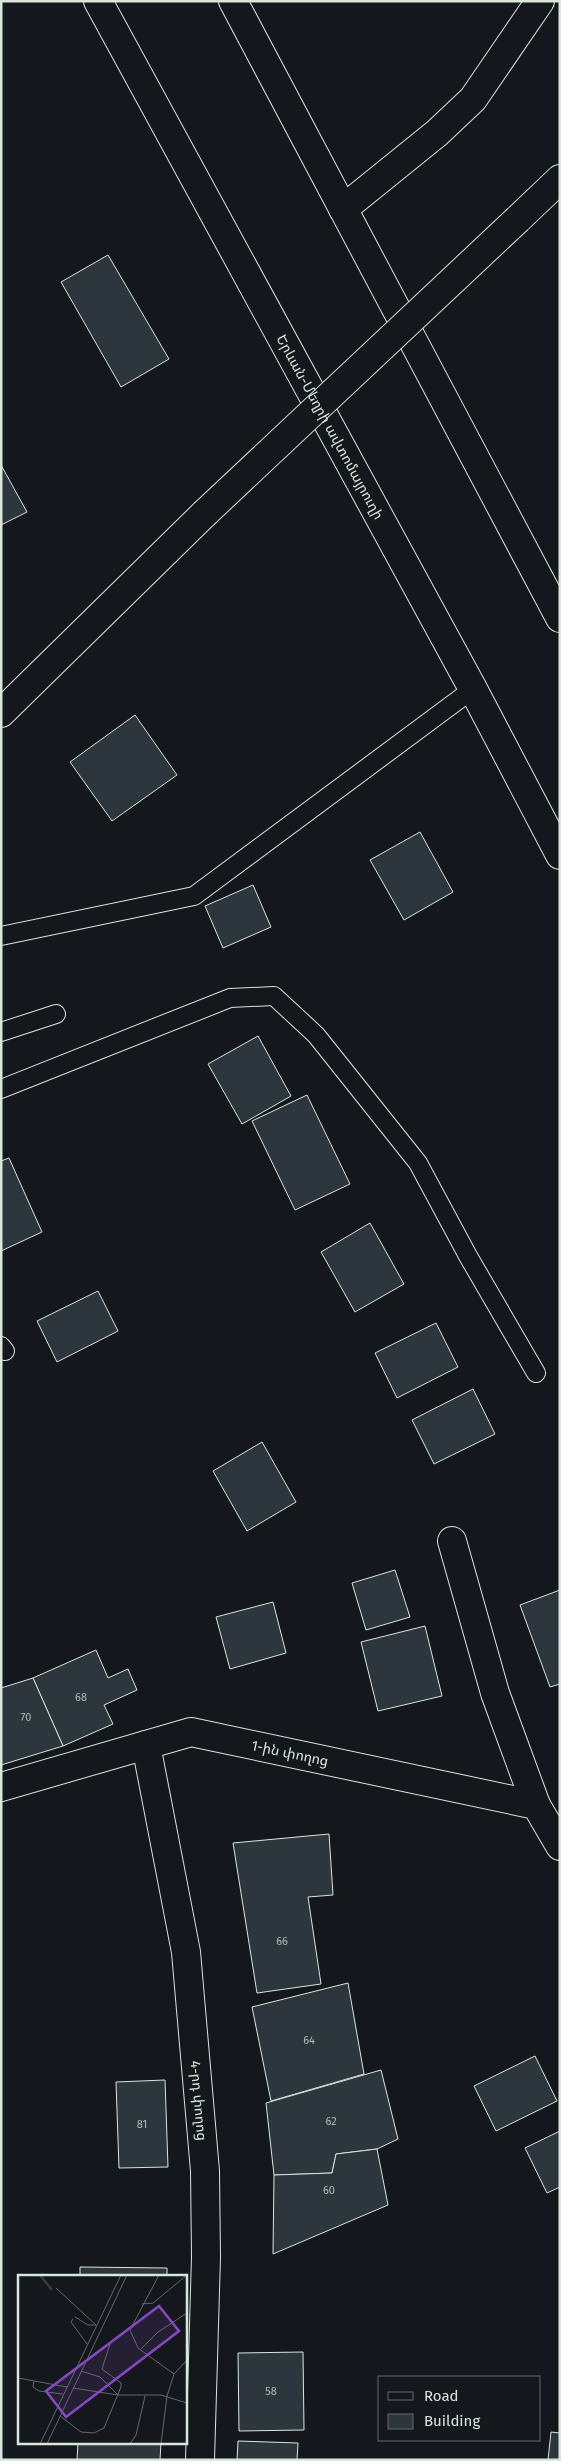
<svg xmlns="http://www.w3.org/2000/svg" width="561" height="2461" viewBox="0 0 561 2461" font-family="'Fira Sans','Noto Sans Armenian',sans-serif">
<rect width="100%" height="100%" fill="#14181c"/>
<g fill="#2c363c" stroke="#d8e6dc">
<path d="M108,255L169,359L121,387L61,282Z"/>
<path d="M1,465L27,512L1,525Z"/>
<path d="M135,715L177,775L112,821L70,762Z"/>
<path d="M420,832L453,892L404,920L370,860Z"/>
<path d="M253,885L271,927L223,948L205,906Z"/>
<path d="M258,1036L291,1096L242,1124L208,1064Z"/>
<path d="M307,1095L350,1184L295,1210L252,1121Z"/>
<path d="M9,1158L42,1232L1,1251V1161Z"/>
<path d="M370,1223L404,1284L355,1312L321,1252Z"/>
<path d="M98,1291L118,1331L57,1362L37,1321Z"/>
<path d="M436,1323L458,1367L397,1398L375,1353Z"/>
<path d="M473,1389L495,1434L434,1464L412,1420Z"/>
<path d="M262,1442L296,1502L247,1531L213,1471Z"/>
<path d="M395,1570L410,1617L366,1630L352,1583Z"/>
<path d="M560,1590V1684L550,1687L520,1605Z"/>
<path d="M273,1602L286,1653L230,1669L216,1617Z"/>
<path d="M425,1626L442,1696L378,1711L361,1642Z"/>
<path d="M96,1650L108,1678L128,1669L137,1690L104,1705L113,1724L63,1746L33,1678Z"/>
<path d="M33,1678L63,1746L1,1765V1688Z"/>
<path d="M329,1834L333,1895L308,1897L321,1984L257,1993L233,1843Z"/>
<path d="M348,1983L364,2074L271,2101L252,2007Z"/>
<path d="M535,2056L557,2101L496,2131L474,2086Z"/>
<path d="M381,2070L398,2139L377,2149L336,2154L332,2173L274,2175L266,2103Z"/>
<path d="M165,2080L168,2167L119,2168L116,2082Z"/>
<path d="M560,2131V2187L547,2193L525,2148Z"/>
<path d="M377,2149L388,2205L273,2254L274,2175L332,2173L336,2154Z"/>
<path d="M80,2267L167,2268V2276H80Z"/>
<path d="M303,2352L304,2430L239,2431L238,2353Z"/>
<path d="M551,2432L560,2433V2460H548Z"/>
<path d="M238,2441L298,2443L297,2460H237Z"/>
<path d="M78,2442H161L160,2460H77Z"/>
</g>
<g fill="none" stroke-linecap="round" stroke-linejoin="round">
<defs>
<g id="lane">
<path d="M1,936L194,896L473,689"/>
<path d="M1,1032L56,1014"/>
<path d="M1,1089L230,998L274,996L316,1035L418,1163L468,1256L536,1373"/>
<path d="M1,1346L5,1351"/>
</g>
<g id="street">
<path d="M452,1541L495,1693L536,1805"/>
<path id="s1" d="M146,1745L186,1952L205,2171L206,2257L200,2460"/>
<path id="s2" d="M1,1787L191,1732L536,1805L560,1846"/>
</g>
<g id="secondary">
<path d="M343,209L437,133L473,99L540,1"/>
<path d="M518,219L560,179"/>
<path d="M1,713L204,514"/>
</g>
<g id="highway">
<path id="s3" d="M98,1L473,689L560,855"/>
<path d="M233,1L560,618"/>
</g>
</defs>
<use href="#lane" stroke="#d8e6dc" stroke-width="20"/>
<use href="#street" stroke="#d8e6dc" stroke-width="30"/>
<use href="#secondary" stroke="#d8e6dc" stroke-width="30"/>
<use href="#highway" stroke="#d8e6dc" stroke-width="30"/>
<use href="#lane" stroke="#14181c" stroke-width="18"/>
<use href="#street" stroke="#14181c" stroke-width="28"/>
<use href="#secondary" stroke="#14181c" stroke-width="28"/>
<use href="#highway" stroke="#14181c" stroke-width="28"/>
<defs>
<path id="secondary-bridge" d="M204,514L518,219"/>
</defs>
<use href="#secondary-bridge" stroke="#d8e6dc" stroke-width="30" stroke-linecap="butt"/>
<use href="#secondary-bridge" stroke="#14181c" stroke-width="28"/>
</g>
<g text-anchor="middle" stroke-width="4" stroke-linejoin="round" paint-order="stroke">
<g font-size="11" fill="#adbab4">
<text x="81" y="1701">68</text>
<text x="26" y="1721">70</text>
<text x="282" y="1945">66</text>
<text x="309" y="2044">64</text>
<text x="331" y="2125">62</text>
<text x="142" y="2128">81</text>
<text x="329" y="2194">60</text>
<text x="271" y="2395">58</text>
</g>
<g font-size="14" fill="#d8e6dc" stroke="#14181c">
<text dy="5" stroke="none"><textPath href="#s3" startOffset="485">Երևան-Մեղրի ավտոմայրուղի</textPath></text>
<text dy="5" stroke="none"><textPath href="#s2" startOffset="299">1-ին փողոց</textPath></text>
<text dy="5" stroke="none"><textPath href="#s1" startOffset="360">4-րդ փողոց</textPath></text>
</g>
</g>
<g transform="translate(18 2275)">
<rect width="169" height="169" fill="#14181c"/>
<path fill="none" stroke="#363b3e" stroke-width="2.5" d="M22,0L34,15"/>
<path fill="none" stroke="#626a69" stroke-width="1" d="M141,0L112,55L120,73L156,99M38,13L78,50M124,29L135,28L169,0M57,42L70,50H78M55,44L53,47L69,69M123,74L140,57L169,38M63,96L82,102L100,120M0,103L49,112M16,106L15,112L21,116L45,119M55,113L100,120H143L169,128M42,141L63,157L76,158L86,153L103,112V108L84,94L92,69M22,169L103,0M29,169L109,0M112,169L118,160L127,121M143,169L149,121L156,99L169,85"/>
<path fill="#8948c3" fill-opacity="0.15" stroke="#8948c3" stroke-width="2.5" d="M141,31L161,56L48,142L28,116Z"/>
<rect width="169" height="169" fill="none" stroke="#d8e6dc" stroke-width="2.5"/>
</g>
<rect width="561" height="2461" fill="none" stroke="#d8e6dc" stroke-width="5"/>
<rect x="378" y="2376" width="162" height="65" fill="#14181c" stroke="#626a69"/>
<rect x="388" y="2392" width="25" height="8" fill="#14181c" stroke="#626a69"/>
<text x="424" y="2401" font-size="15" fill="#d8e6dc">Road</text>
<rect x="388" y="2414" width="25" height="15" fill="#2c363c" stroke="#626a69"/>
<text x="424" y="2426" font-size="15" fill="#d8e6dc">Building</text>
</svg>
